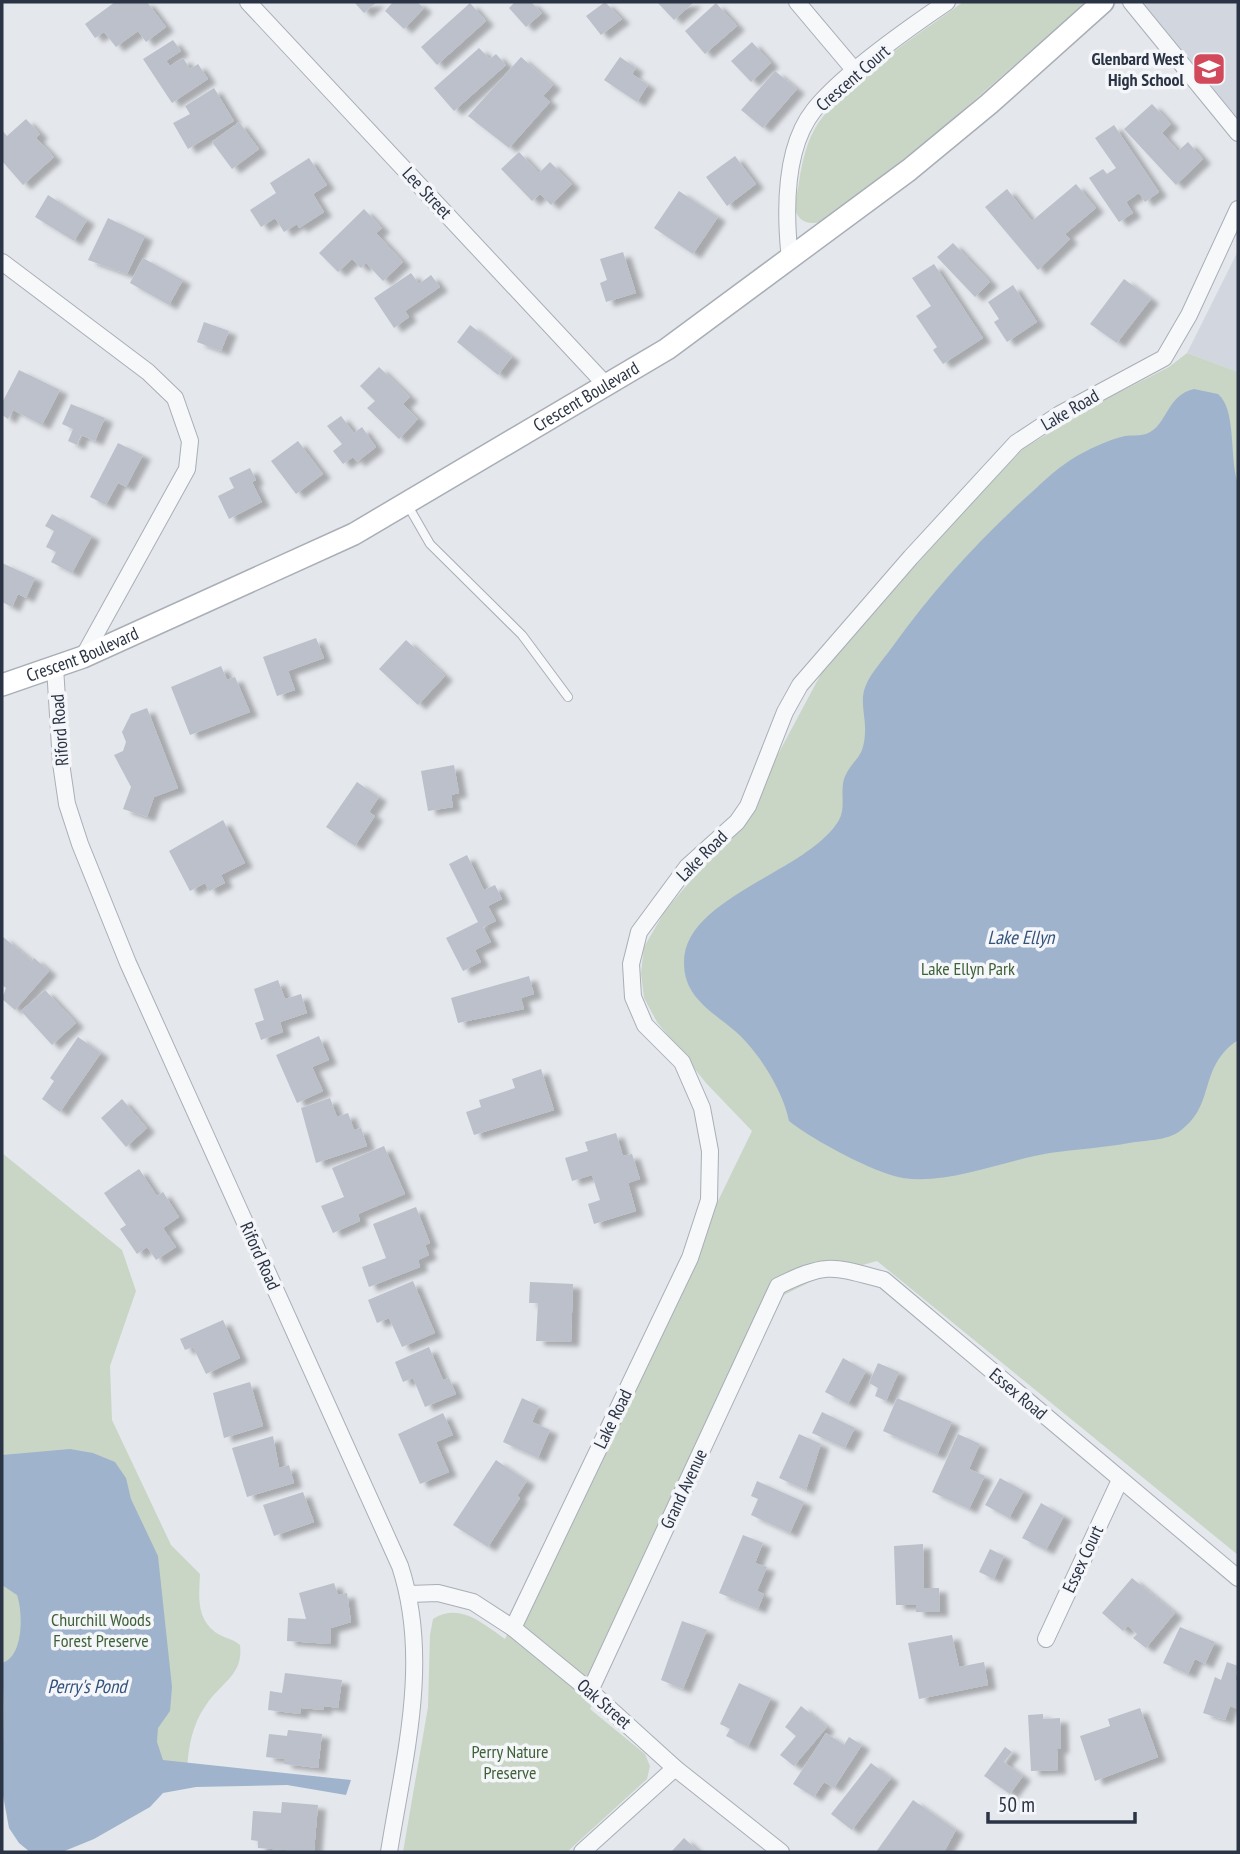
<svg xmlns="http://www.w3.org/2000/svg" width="1240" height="1854" viewBox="0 0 1240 1854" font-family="'PT Sans Narrow',sans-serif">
<defs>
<filter id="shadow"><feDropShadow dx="8" dy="4.5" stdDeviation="2" flood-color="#0004"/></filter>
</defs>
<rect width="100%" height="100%" fill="#e4e7ec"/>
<g fill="#d2d6de">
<path d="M1122,2H1238V137Z"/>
<path d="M1238,251V372L1187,353Z"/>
</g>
<g fill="#c9d6c5">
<path d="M963,2H1086L945,126L826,221C816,224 802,225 797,214C793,206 798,191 799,182C802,162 807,139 819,122C853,75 917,36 963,2Z"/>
<path d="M1187,353L1238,372V1555L877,1261L822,1276L782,1296L590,1709L645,1754L650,1766L647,1779L567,1852H403L428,1707L430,1635L433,1619C460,1602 483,1624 505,1639L752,1131L706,1083L657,1022L644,998L641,973L644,947L665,911L745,816L822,672L971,502L1024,448L1110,397L1169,367Z"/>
<path d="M2,1153L122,1250L136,1291L110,1366L112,1420L171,1545L200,1574C199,1596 196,1617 215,1632C223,1638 232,1638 240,1645C244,1675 220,1683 206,1705C192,1725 189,1745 187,1768L2,1746Z"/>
</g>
<g fill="#9fb4cc">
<path d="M1194,389L1218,394C1237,410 1229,458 1238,484V1040C1197,1068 1217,1104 1180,1131C1167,1141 1145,1140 1129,1143C1103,1148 1076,1149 1050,1153C1005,1160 947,1185 903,1178C874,1173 813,1140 789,1121C784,1095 765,1063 747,1043C724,1016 684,1004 684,963C683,897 809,872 839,820C846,807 840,792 844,779C852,758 864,761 865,732C866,717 859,700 866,685C872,671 884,659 893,646C931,593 975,544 1023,500C1039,486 1053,471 1072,459C1087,450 1107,440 1125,436C1131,435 1140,436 1146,434C1168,426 1165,396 1194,389Z"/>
<path d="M70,1449L93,1453L115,1462L126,1478L131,1499L158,1556L172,1687L170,1711L158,1728L157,1742L163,1760L351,1780L346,1795L287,1785L196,1787L163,1793L150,1807L94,1839L62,1852H30L19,1843L9,1828L2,1790L4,1708L2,1663C24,1657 23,1612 17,1595L2,1585V1455Z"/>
</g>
<g fill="#bbc0ca" filter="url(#shadow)">
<path d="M115,2H147L166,27L146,42L138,31L116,47L104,32L95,38L85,24Z"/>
<path d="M354,2H377L364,13Z"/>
<path d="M393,2H417L424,8L404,29L385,11Z"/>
<path d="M515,2H531L542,13L526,27L509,8Z"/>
<path d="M605,2L622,19L601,35L586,16Z"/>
<path d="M657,2H694L674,20Z"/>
<path d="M470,3L486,21L437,65L421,47Z"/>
<path d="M716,3L737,26L705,54L685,31Z"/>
<path d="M173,40L181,51L166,61L170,66L183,58L190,69L198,64L208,79L172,103L143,59Z"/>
<path d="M752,42L771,63L751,82L731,61Z"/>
<path d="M479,48L490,59L496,54L506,65L454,111L434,88Z"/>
<path d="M521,57L553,85L543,96L550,102L509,148L468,116Z"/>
<path d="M620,57L636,68L632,74L648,85L637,102L604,80Z"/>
<path d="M775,71L797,89L763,128L741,110Z"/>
<path d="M214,88L234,121L188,149L173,123L190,114L185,106Z"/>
<path d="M1152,104L1171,124L1162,133L1178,151L1188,142L1203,159L1176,185L1124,129Z"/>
<path d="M26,119L40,134L36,138L54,157L23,185L2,161V130L7,136Z"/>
<path d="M239,122L259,149L232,169L212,142Z"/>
<path d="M1114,125L1159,192L1145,202L1139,193L1126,202L1133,213L1119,222L1089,178L1103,169L1107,174L1116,168L1095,138Z"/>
<path d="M519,152L539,173L550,162L572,184L551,205L540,194L532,201L501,169Z"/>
<path d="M735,156L756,184L727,206L706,177Z"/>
<path d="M309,158L327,185L313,194L324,212L299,228L297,224L284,232L275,218L261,227L250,210L276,193L270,183Z"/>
<path d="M1076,184L1096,208L1065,234L1070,239L1038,270L985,207L1007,189L1032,221Z"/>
<path d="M679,191L718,217L693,254L654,228Z"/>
<path d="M48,195L87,220L74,241L35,217Z"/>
<path d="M364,209L382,228L376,233L403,262L383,281L366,263L361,268L352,259L338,272L319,253Z"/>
<path d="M108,218L145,236L127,274L88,260Z"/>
<path d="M953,243L990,282L975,297L937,257Z"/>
<path d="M623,252L636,293L606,302L600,283L607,280L600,259Z"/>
<path d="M143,258L183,280L169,305L130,283Z"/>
<path d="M934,264L983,338L943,364L933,350L937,347L916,316L931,306L912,278Z"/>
<path d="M411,273L419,284L431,275L440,287L405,311L409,317L394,328L374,298Z"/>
<path d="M1124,279L1151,299L1117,343L1090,324Z"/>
<path d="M1013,285L1037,322L1007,342L994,322L999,319L988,302Z"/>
<path d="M204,322L229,331L221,351L197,342Z"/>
<path d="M470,325L512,357L498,375L457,342Z"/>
<path d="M379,367L410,397L403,404L418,419L399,439L367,408L375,401L360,386Z"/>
<path d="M19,370L60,390L42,425L13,410L8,419L2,415V403Z"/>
<path d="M71,404L105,418L95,441L81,435L77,445L68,441L73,429L62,424Z"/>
<path d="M341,416L354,433L362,427L376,447L357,462L353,457L343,464L333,451L342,444L327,426Z"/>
<path d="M298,441L323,474L296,494L271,461Z"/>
<path d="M118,443L143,455L126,487L118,483L106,505L90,497Z"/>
<path d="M250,468L256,480L252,482L262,502L229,519L218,496L234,488L229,478Z"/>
<path d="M52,514L92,536L72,573L51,562L56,552L46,547L54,531L45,526Z"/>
<path d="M2,563L35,578L26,598L18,594L12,607L2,602Z"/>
<path d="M316,638L324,658L288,671L295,690L277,696L263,657Z"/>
<path d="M406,640L445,676L418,705L379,669Z"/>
<path d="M221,666L227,680L235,677L250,712L190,735L171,687Z"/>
<path d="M147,708L178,788L154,797L147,817L123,809L131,787L114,755L123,751L126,742L122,732L131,714Z"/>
<path d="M454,765L459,793L451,795L453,807L428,811L421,771Z"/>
<path d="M357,782L379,797L369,812L375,816L355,846L326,827Z"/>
<path d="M223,820L245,863L221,875L225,883L209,891L205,883L190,891L169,851Z"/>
<path d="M467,855L484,890L495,885L502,899L488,906L496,921L483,927L491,942L475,950L481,962L463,971L446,938L478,922L449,864Z"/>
<path d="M2,936L32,961L34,958L49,971L15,1010L2,999L6,988L2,985Z"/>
<path d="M529,976L534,994L521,998L524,1009L458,1023L451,998Z"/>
<path d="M278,980L285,999L301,994L307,1013L280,1022L283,1032L261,1040L255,1023L264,1020L254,989Z"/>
<path d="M45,990L76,1023L52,1045L21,1011Z"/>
<path d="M319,1036L329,1060L312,1067L323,1091L297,1103L276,1055Z"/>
<path d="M78,1037L101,1053L60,1112L42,1099L54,1081L50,1078Z"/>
<path d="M541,1069L554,1110L474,1135L466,1112L481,1107L479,1100L515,1088L512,1079Z"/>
<path d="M330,1098L337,1117L348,1113L354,1130L361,1128L367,1146L316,1163L301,1108Z"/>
<path d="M122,1099L147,1128L126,1147L101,1118Z"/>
<path d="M616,1133L623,1156L632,1154L640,1179L628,1183L636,1211L594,1224L588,1204L600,1200L592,1175L572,1181L565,1158L588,1151L585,1142Z"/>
<path d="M384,1146L405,1194L358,1214L360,1221L333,1233L321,1206L344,1197L332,1168Z"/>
<path d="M139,1169L157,1196L163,1192L179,1217L163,1228L176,1247L156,1260L147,1247L137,1254L120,1229L126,1225L104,1193Z"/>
<path d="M416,1207L430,1243L425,1245L429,1255L418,1260L420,1267L369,1287L362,1267L386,1258L373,1224Z"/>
<path d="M413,1281L435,1333L402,1347L389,1318L377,1323L368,1300Z"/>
<path d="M530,1282L573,1284L571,1342L536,1341L538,1303H529Z"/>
<path d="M223,1320L240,1358L206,1374L193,1347L185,1350L180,1339Z"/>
<path d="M429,1347L443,1380L449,1378L456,1394L425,1407L413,1378L403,1382L395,1362Z"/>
<path d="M843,1358L866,1371L848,1404L825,1392Z"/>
<path d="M878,1363L899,1372L886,1401L875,1396L878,1388L869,1383Z"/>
<path d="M250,1382L263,1426L224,1438L213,1393Z"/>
<path d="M522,1398L539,1406L532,1422L550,1430L538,1458L503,1442Z"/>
<path d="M897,1398L952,1422L937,1455L883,1431Z"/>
<path d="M822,1412L855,1428L845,1448L812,1433Z"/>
<path d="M443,1413L453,1435L436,1442L449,1472L420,1484L398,1434Z"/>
<path d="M799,1434L821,1444L806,1490L779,1478Z"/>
<path d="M958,1434L980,1444L969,1469L985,1476L969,1509L932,1492Z"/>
<path d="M273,1436L279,1468L289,1465L294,1483L247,1497L232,1448Z"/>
<path d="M496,1460L527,1481L517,1496L520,1498L488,1547L453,1525Z"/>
<path d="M1000,1478L1024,1491L1009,1518L985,1505Z"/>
<path d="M757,1481L804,1502L790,1533L751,1515L758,1499L751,1496Z"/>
<path d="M303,1492L314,1522L274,1536L263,1505Z"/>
<path d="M1041,1503L1064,1516L1046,1550L1022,1538Z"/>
<path d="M743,1535L763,1543L755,1563L767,1567L757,1591L764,1594L758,1609L719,1593Z"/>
<path d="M923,1544L924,1588H939L940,1612H916V1605H896L894,1546Z"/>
<path d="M990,1549L1004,1556L994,1579L979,1572Z"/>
<path d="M1132,1578L1175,1613L1146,1648L1133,1638L1137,1634L1128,1626L1123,1631L1102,1613Z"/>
<path d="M334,1583L338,1595L347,1593L351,1622L331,1628L330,1644L287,1641L288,1618L306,1619L299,1593Z"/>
<path d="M682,1621L707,1630L683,1689L661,1680Z"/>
<path d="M1180,1627L1215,1642L1205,1664L1195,1659L1188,1674L1163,1663Z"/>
<path d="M952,1635L959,1667L984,1662L988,1685L919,1699L908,1643Z"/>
<path d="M1227,1662L1238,1666L1235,1680L1238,1681V1709L1230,1706L1225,1720L1203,1713L1215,1677L1221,1680Z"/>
<path d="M285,1673L342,1680L338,1708L324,1706V1710L301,1708L300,1714L268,1710L270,1691L282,1693Z"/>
<path d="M739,1683L771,1698L748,1747L726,1736L730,1729L720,1724Z"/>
<path d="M801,1706L827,1727L794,1766L780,1755L796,1736L785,1727Z"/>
<path d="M1140,1708L1158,1757L1095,1781L1080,1736L1110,1726L1108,1719Z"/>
<path d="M1043,1714V1719L1060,1718L1061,1749H1057L1058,1770L1031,1771L1028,1715Z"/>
<path d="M288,1730L322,1734L318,1768L284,1764V1759L266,1757L269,1734L287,1736Z"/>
<path d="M826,1733L844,1745L849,1737L862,1745L834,1788L824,1782L814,1797L793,1784Z"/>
<path d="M1005,1747L1012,1752L1004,1762L1023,1776L1010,1794L984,1776Z"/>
<path d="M871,1763L891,1778L852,1830L831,1814Z"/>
<path d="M913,1800L956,1830L944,1852H876Z"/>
<path d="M282,1802L318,1805L314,1852L258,1848V1841L251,1840L253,1811L281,1813Z"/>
<path d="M684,1838L699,1852H671Z"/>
</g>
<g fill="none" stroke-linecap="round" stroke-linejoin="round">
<defs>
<path id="lane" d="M407,504L430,544L522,635L568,697"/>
<g id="street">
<path d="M248,2L606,385"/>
<path d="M797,2L856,72"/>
<path d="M1131,2L1238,133"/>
<path d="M790,260C785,214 783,149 814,110C841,76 910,27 947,2"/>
<path d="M2,262L148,372L175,398L190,441L187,469L83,657"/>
<path d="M55,667L61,763L67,804L80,844L128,963L400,1566C431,1660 404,1758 389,1852"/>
<path d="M409,1594L438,1593L473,1602L513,1628L590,1691L675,1768L781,1852"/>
<path d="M513,1628L690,1258L709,1200L710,1151L702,1108L682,1062L645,1025L633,997L631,964L639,932L687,867L737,822L748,806L785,712L800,685L911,557L1016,443L1060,414L1164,358L1189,315L1238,209"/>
<path d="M1046,1639L1120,1480"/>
<path d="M590,1691L778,1286C827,1262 832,1266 884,1280L1238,1578"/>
<path d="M582,1852L675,1768"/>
</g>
<g id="secondary">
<path id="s1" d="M2,685L83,657L354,534L667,349L909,170L989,104L1103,2"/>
</g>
</defs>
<use href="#lane" stroke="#a9aeb7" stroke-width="10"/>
<use href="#street" stroke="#a9aeb7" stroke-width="18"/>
<use href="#secondary" stroke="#a9aeb7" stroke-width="24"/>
<use href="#lane" stroke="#f7f8fa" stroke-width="8"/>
<use href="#street" stroke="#f7f8fa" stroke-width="16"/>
<use href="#secondary" stroke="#fff" stroke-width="21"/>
</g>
<defs>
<symbol id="school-square" viewBox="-11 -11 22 22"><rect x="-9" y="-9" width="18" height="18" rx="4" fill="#d1495b" stroke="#f4f6f9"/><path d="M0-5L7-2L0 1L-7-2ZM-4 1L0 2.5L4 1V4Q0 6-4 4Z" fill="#fff"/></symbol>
</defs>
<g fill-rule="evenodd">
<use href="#school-square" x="1190" y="50" width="38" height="38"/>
</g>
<g text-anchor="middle" stroke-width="7" stroke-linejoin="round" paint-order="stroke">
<g font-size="18" font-weight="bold" fill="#2b3445" stroke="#f4f6f9" text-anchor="end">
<text x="1184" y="65">Glenbard West<tspan x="1184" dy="21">High School</tspan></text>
</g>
<g font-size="18" fill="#2b3445" stroke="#f4f6f9">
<text transform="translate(853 78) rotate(-41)" y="6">Crescent Court</text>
<text transform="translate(427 193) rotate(47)" y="6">Lee Street</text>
<text dy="6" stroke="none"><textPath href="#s1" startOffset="653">Crescent Boulevard</textPath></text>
<text transform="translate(1070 410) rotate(-30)" y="6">Lake Road</text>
<text dy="6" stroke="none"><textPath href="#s1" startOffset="86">Crescent Boulevard</textPath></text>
<text transform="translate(60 730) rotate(-94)" y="6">Riford Road</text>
<text transform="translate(702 856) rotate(-45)" y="6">Lake Road</text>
<text transform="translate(260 1256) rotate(66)" y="6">Riford Road</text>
<text transform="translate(1018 1394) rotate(40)" y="6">Essex Road</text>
<text transform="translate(613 1419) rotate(-64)" y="6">Lake Road</text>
<text transform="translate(684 1489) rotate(-65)" y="6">Grand Avenue</text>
<text transform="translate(1083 1559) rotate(-65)" y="6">Essex Court</text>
<text transform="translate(604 1704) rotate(41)" y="6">Oak Street</text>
</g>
<g font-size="18" fill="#3f6138" stroke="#f4f6f9">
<text x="968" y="975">Lake Ellyn Park</text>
<text x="101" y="1626">Churchill Woods<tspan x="101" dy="21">Forest Preserve</tspan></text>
<text x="510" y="1758">Perry Nature<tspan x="510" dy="21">Preserve</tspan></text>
</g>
<g font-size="19" font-style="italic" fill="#34527a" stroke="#f4f6f9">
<text x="1021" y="944">Lake Ellyn</text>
<text x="87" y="1693">Perry's Pond</text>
</g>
</g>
<rect width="1240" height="1854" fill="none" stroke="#2b3445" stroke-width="7"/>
<path d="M988 1812v10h147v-10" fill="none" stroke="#2b3445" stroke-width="3.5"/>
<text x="998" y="1812" font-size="21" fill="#2b3445" stroke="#f4f6f9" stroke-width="5" paint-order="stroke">50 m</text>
</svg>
